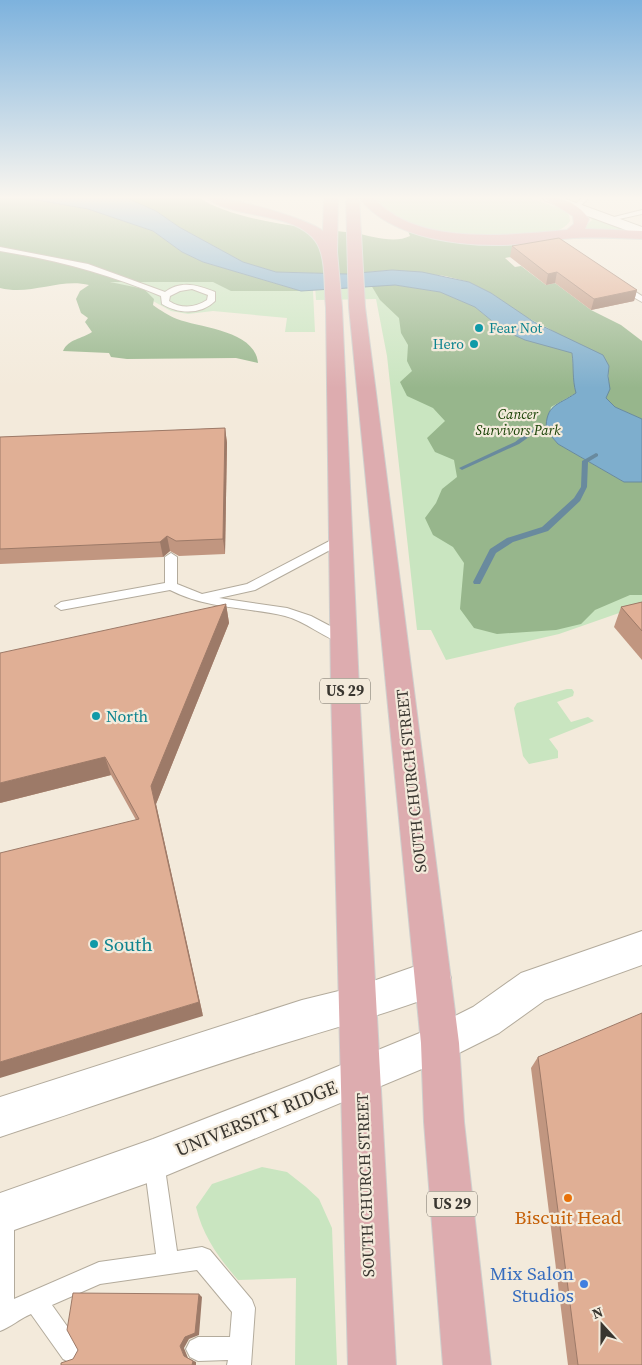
<svg xmlns="http://www.w3.org/2000/svg" width="642" height="1365" viewBox="0 0 642 1365" font-family="'Source Serif 4',serif">
<rect width="100%" height="100%" fill="#f3eadb"/>
<g fill="#c9e5c0">
<path d="M0,197H137L312,270L315,332H285L287,318L213,311L188,314L171,311L142,295L106,280Z"/>
<path d="M369,197H528L564,210L569,215L570,221C561,235 538,234 523,234C479,236 400,235 369,197Z"/>
<path d="M589,216L625,230L579,232L592,220Z"/>
<path d="M314,270L401,274L642,349V605L559,634L446,660L431,630H417L387,356L376,299L316,300Z"/>
<path d="M567,689H572L574,692L573,696L557,702L571,722L588,717L594,721L549,739L558,751V758L529,764L523,756L514,708L517,703Z"/>
<path d="M262,1167L287,1172L306,1187L319,1199L332,1228L337,1365H295L296,1278L238,1280C218,1257 203,1236 196,1207L212,1184Z"/>
</g>
<g fill="#97b68c">
<path d="M0,197H19L88,209L153,231L182,252L203,262L301,291H231L213,282H110L144,289L154,299L153,305C160,310 169,316 177,319C200,328 255,330 258,363L236,358L127,359L111,357L109,353L63,351C68,339 82,339 92,332L85,322L88,318L81,313L76,299L80,291L89,285C59,278 31,296 0,288Z"/>
<path d="M123,197H198C235,222 309,228 354,233C372,236 394,244 410,236L408,231L559,240L556,249L505,258L515,267L521,266L546,285L555,283L591,310L621,325L642,341V419L615,407L606,398C611,387 607,378 609,366L548,328L522,315L491,293L469,282L445,276L392,270L347,274L276,272L243,262L179,227L156,211Z"/>
<path d="M371,285H395L440,292L475,307L503,330L572,353C574,367 572,379 576,393L551,407L546,430L558,444L624,482H642V595H630L595,610L581,624L556,630L497,634L474,628L460,609L464,563L453,547L433,535L425,518L436,503L442,489L457,477L454,460L435,452L427,438L445,421L433,408L407,396L400,382L412,371L407,361L408,345L401,333L399,318L380,300Z"/>
</g>
<path fill="#7eaecd" stroke="#698a9e" d="M19,197H125L156,211L179,227L243,262L276,272L347,274L392,270L422,272L469,282L491,293L534,322L603,355L609,366L608,376L610,389L606,398L615,407L642,419V482H624L558,444L546,430C546,404 557,406 576,393C572,379 574,367 572,353L525,340L503,330L475,307L440,292L395,285L301,291L203,262L182,252L153,231L88,209Z"/>
<g fill="none" stroke-linecap="round" stroke-linejoin="round">
<g fill="#698a9e" fill-rule="evenodd">
<path d="M556,425L559,427L558,428L536,432L519,444L464,469L462,470L459,468L515,442L532,429Z"/>
<path d="M596,453L598,454V456L588,462L587,487L580,501L548,531L513,542L496,553L480,584H474L473,582L490,549L507,538L542,527L574,498L581,487L582,461Z"/>
</g>
<defs>
<g id="service">
<path d="M583,197H590L579,207H575V205Z"/>
<path d="M642,210V214L610,221L606,219Z"/>
<path d="M0,247L88,264L165,292C181,280 198,285 215,292V301C201,315 178,314 162,304L161,296C109,274 56,260 0,251ZM192,289L208,295L207,300C195,308 181,309 169,301L170,296L180,291Z"/>
<path d="M619,285H625L642,296V302L619,289Z"/>
<path d="M341,535L345,536V542L255,590L219,598L287,608L311,616L349,636L351,639L344,644C323,638 306,621 285,616C246,607 207,609 170,590L61,610L55,606L61,602L165,583V557L171,553L177,557V584L202,594L247,584Z"/>
<path d="M154,1152L161,1155L164,1162L177,1251L202,1247L210,1250L252,1300L255,1308L251,1365H227L228,1360L198,1361L190,1357L186,1349L190,1341L198,1337H230L232,1312L197,1270L100,1284L52,1305L79,1343L83,1351L79,1359L71,1363L63,1359L31,1314C19,1319 11,1327 0,1331V1207L3,1205L11,1208L14,1216V1299L99,1262L156,1254L144,1162L147,1155Z"/>
</g>
<g id="tertiary">
<path d="M542,197H560L642,227V236L544,200Z"/>
<path d="M642,931V965L545,1000L499,1033L453,1056L153,1181L0,1235V1193L153,1139L302,1081L427,1030L473,1007L521,973Z"/>
<path d="M433,960L446,965L451,978L446,991C399,1010 351,1023 302,1038C201,1068 101,1104 0,1137V1097L302,1000L359,986Z"/>
</g>
<g id="primary">
<path d="M207,197C225,195 308,219 323,231L324,197H338L337,252L342,307L359,688L396,1365H348L331,688L326,307C324,290 326,269 321,253C313,220 265,218 238,211C229,209 214,205 207,197Z"/>
<path d="M346,197H359L365,307L459,1043L464,1122L491,1365H443L424,1122L421,1043L349,307Z"/>
<path d="M359,197H373C415,247 508,235 567,230L574,224L573,216L542,197C560,195 579,204 589,219L585,229L642,231V239C619,238 596,237 574,238C556,239 538,243 521,244C471,248 390,241 359,197Z"/>
</g>
</defs>
<use href="#service" stroke="#b3ab9c" stroke-width="2"/>
<use href="#tertiary" stroke="#b3ab9c" stroke-width="2"/>
<use href="#primary" stroke="#cfcfcd" stroke-width="2"/>
<use href="#service" fill="#fff" fill-rule="evenodd"/>
<use href="#tertiary" fill="#fff" fill-rule="evenodd"/>
<use href="#primary" fill="#ddacaf" fill-rule="evenodd"/>
</g>
<g fill="#c19680">
<path d="M512,246L637,290L634,301L591,310L555,283L546,285L510,257Z"/>
<path d="M225,428L227,443L225,554L179,556L170,551L163,557L0,564V437Z"/>
<path d="M642,602V660L614,627L621,607Z"/>
<path d="M226,604L229,623L156,804L203,1016L136,820L111,775L0,803Z"/>
<path d="M538,1057L642,1365H568L531,1068Z"/>
</g>
<g fill="#9d7a68">
<path d="M557,272L555,283L546,285L548,274Z"/>
<path d="M637,290L634,301L591,310L594,299Z"/>
<path d="M225,428L227,443L225,554L223,539Z"/>
<path d="M167,536L170,551L163,557L160,542Z"/>
<path d="M226,604L229,623L156,804L203,1016L0,1078V1062L199,1002L151,786Z"/>
<path d="M105,757L111,775L0,803V783Z"/>
<path d="M199,1294L202,1297L199,1335L189,1339L184,1348L188,1358L196,1362V1365H192L184,1356L180,1346Z"/>
</g>
<g fill="#e0af95" stroke="#9d7a68">
<path d="M559,238L637,290L594,299L557,272L548,274L512,246Z"/>
<path d="M225,428L223,539L176,541L167,536L160,542L0,549V437Z"/>
<path d="M642,602V631L621,607Z"/>
<path d="M226,604L151,786L199,1002L0,1062V853L139,819L105,757L0,783V653Z"/>
<path d="M642,1013V1365H578L538,1057Z"/>
<path d="M73,1293L199,1294L195,1333L185,1337L180,1346L184,1356L193,1361L192,1365H61V1363L73,1359L78,1350L67,1330Z"/>
</g>
<linearGradient id="sky" x2="0" y2="1"><stop stop-color="#7db2dd"/><stop offset="0.51" stop-color="#faf6ef"/><stop offset="1" stop-color="#faf6ef" stop-opacity="0"/></linearGradient>
<rect width="642" height="388" fill="url(#sky)"/>
<g fill="#0f9aa8" stroke="#f3eadb" stroke-width="2">
<circle cx="479" cy="328" r="5"/>
<circle cx="474" cy="344" r="5"/>
<circle cx="96" cy="716" r="5"/>
<circle cx="94" cy="944" r="5"/>
</g>
<circle fill="#e8710a" stroke="#f3eadb" stroke-width="2" cx="568" cy="1198" r="5"/>
<circle fill="#3f7fe0" stroke="#f3eadb" stroke-width="2" cx="584" cy="1284" r="5"/>
<g text-anchor="middle" stroke-width="4.5" stroke-linejoin="round" paint-order="stroke">
<g font-size="14" fill="#0d838f" stroke="#f3eadb" text-anchor="start">
<text x="489" y="333">Fear Not</text>
<text x="464" y="349" text-anchor="end">Hero</text>
</g>
<g font-size="14" font-style="italic" fill="#184104" stroke="#f3eadb">
<text x="518" y="419">Cancer<tspan x="518" dy="16">Survivors Park</tspan></text>
</g>
<g fill="#f3eadb" stroke="#716c63" stroke-width="1">
<rect x="320" y="678.5" width="50" height="25" rx="4"/>
<rect x="427" y="1191.5" width="50" height="25" rx="4"/>
</g>
<g font-size="15" font-weight="bold" fill="#393630">
<text x="345" y="696">US 29</text>
<text x="452" y="1209">US 29</text>
</g>
<g font-size="16" fill="#0d838f" stroke="#f3eadb" text-anchor="start">
<text x="106" y="722">North</text>
</g>
<g font-size="16" fill="#393630" stroke="#f3eadb">
<text transform="translate(411 781) rotate(-96)" y="6">SOUTH CHURCH STREET</text>
<text transform="translate(365 1185) rotate(-92)" y="6">SOUTH CHURCH STREET</text>
</g>
<g font-size="19" fill="#0d838f" stroke="#f3eadb" text-anchor="start">
<text x="104" y="951">South</text>
</g>
<g font-size="19" fill="#393630" stroke="#f3eadb">
<text transform="translate(256 1118) rotate(-22)" y="7">UNIVERSITY RIDGE</text>
</g>
<g font-size="19" fill="#c56008" stroke="#f3eadb">
<text x="568" y="1224">Biscuit Head</text>
</g>
<g font-size="19" fill="#366cbe" stroke="#f3eadb" text-anchor="end">
<text x="574" y="1280">Mix Salon<tspan x="574" dy="22">Studios</tspan></text>
</g>
</g>
<g transform="translate(602 1325) rotate(339)" stroke="#f3eadb" stroke-width="4" paint-order="stroke">
<path d="M0-4L9 19L0 12L-9 19Z" fill="#393630"/>
<text y="-8" font-size="14" font-weight="bold" text-anchor="middle" fill="#393630">N</text>
</g>
</svg>
